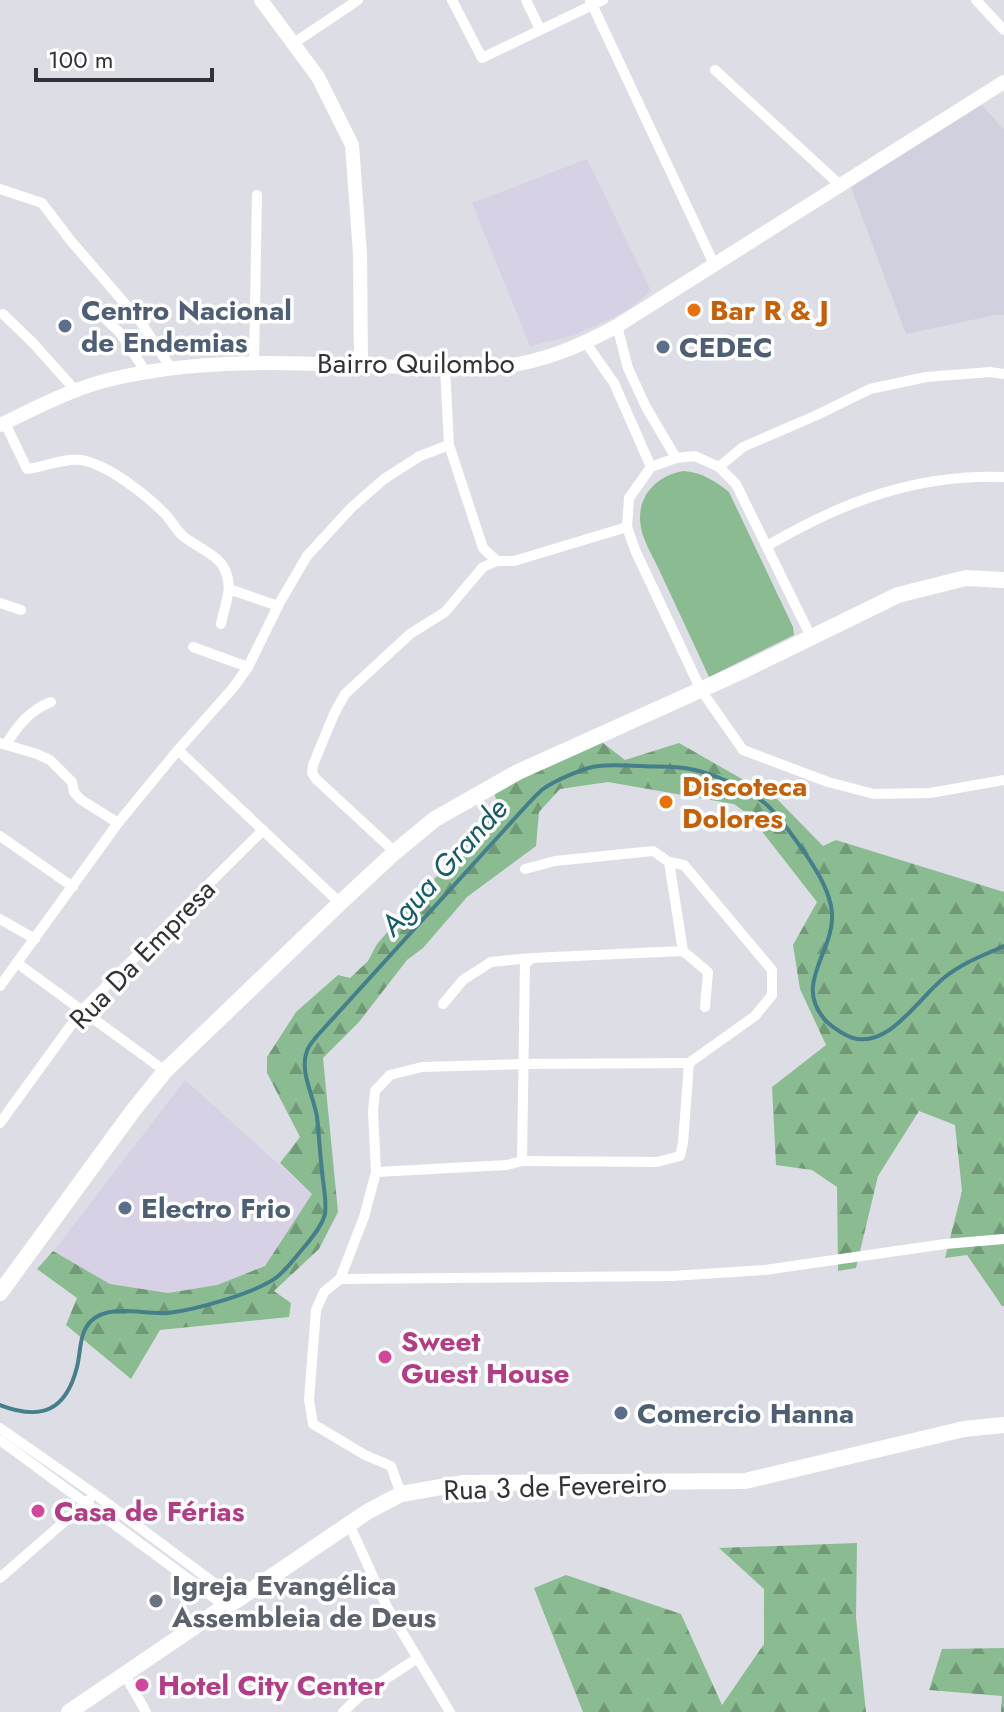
<svg xmlns="http://www.w3.org/2000/svg" width="1004" height="1712" viewBox="0 0 1004 1712" font-family="Jost,sans-serif">
<defs>
<pattern id="forest-firs" width="22" height="20" patternUnits="userSpaceOnUse" patternTransform="scale(2)"><rect width="22" height="20" fill="#8bbc91"/><path d="M5 1l3.5 6h-7zM16 11l3.5 6h-7z" fill="#729977"/></pattern>
</defs>
<rect width="100%" height="100%" fill="#dddde6"/>
<g fill="#d7d1e6">
<path d="M587,159L651,291L630,308L612,318L575,335L530,346L472,203Z"/>
<path d="M185,1080L312,1194L265,1266L217,1285L168,1293L110,1284L53,1252Z"/>
</g>
<path fill="#d0d0df" d="M982,105L1004,130V315H995L906,334L851,187Z"/>
<path fill="#8bbc91" d="M684,471C703,473 715,481 729,492L793,627L794,635L709,677C693,642 677,608 661,574C655,560 644,543 641,528C635,498 656,475 684,471Z"/>
<g fill="url(#forest-firs)">
<path d="M589,732L625,760L679,743L777,799L823,846L836,840L1004,892V1306H1002L967,1255L945,1258L962,1191L955,1125L919,1111L878,1176L856,1268L838,1271L837,1187L812,1170L776,1165L772,1087L826,1045L800,989L793,945L817,902L750,816L734,804L608,782L560,789L539,812L536,846L467,897L423,948L407,960L359,1022L323,1058L338,1212L319,1249L274,1291L291,1303L289,1317L160,1330L131,1379L66,1325L77,1298L37,1269L53,1251L110,1284L168,1293L217,1285L265,1266L312,1194L280,1163L300,1137L267,1073V1057L296,1012L338,975L350,978L368,961L377,944L426,888L500,808L490,784Z"/>
<path d="M857,1543L856,1617L866,1712H583L534,1588L566,1575L681,1614L722,1705L764,1644V1589L719,1548Z"/>
<path d="M1004,1648V1712H1001L1002,1696L929,1690L942,1649Z"/>
</g>
<g fill="none" stroke-linecap="round" stroke-linejoin="round">
<path stroke="#447f8b" stroke-width="4" d="M0,1405C41,1421 66,1411 77,1367C81,1351 79,1333 91,1321C111,1303 143,1315 168,1313C195,1310 256,1293 277,1277C288,1268 297,1255 306,1245C313,1236 322,1226 325,1214C327,1200 323,1185 322,1171C320,1153 319,1135 317,1117C314,1097 299,1071 307,1051C308,1046 314,1040 317,1036L526,806C531,801 537,794 543,789C554,781 585,767 599,766C612,764 628,766 642,766C658,767 674,766 690,769C713,773 750,790 767,805C782,819 793,837 805,853C817,871 830,891 832,913C835,952 791,985 827,1022C834,1028 844,1035 853,1038C890,1048 919,997 945,977C962,963 984,955 1004,946"/>
<g stroke="#fff" stroke-width="10">
<path d="M452,0L482,58L603,0"/>
<path d="M526,0L540,29"/>
<path d="M590,0L714,264"/>
<path d="M976,0L1004,30"/>
<path d="M294,43L358,0"/>
<path d="M715,70L840,185"/>
<path d="M0,189L42,203L71,241L140,321L171,368"/>
<path d="M87,301L120,333L146,372"/>
<path d="M3,314L33,343L76,391"/>
<path d="M617,326L628,368L646,407L676,458"/>
<path d="M586,343L614,383L651,467"/>
<path d="M254,364L257,195"/>
<path d="M445,368L449,445L483,548L497,561H514L627,527"/>
<path d="M5,423L27,469C44,467 63,458 81,460C107,464 145,494 163,512C171,519 175,529 183,536C196,547 218,554 225,570C234,589 224,606 221,624"/>
<path d="M719,467L743,447L817,415L870,389L926,377L990,372L1004,374"/>
<path d="M767,546C842,502 915,474 1004,477"/>
<path d="M229,589L278,606"/>
<path d="M0,603L21,610"/>
<path d="M811,637L736,484L719,467L695,456L676,458L651,467L629,498L627,527L635,550L701,690L743,750L828,782L874,794L930,793L1004,780"/>
<path d="M193,647L248,667"/>
<path d="M0,743L37,754L50,760L72,782L74,792L80,799L118,823"/>
<path d="M6,745C17,726 30,710 51,702"/>
<path d="M178,750L340,903"/>
<path d="M0,836L73,887"/>
<path d="M395,852L316,779L312,773L313,765L334,714L345,694L410,634L445,612L483,567L497,561"/>
<path d="M0,919L35,939"/>
<path d="M683,951L708,972L705,1007"/>
<path d="M17,963L165,1071"/>
<path d="M0,986L118,823L178,750L233,688L248,667L280,602L307,556L351,508L384,479L420,456L449,445"/>
<path d="M443,1004L463,980L491,962L532,958"/>
<path d="M0,1123L82,1010L263,830"/>
<path d="M522,1161L657,1162L680,1156L683,1143L689,1063L755,1016L772,995V970L684,865L669,862"/>
<path d="M376,1172L373,1111L375,1091L390,1075L422,1067L523,1064L689,1063"/>
<path d="M340,1279L364,1217L376,1172L507,1165L522,1161L525,964L532,958L683,951L669,862L653,851L555,861L525,869"/>
<path d="M0,1428L96,1495L237,1600"/>
<path d="M0,1440L225,1606"/>
<path d="M401,1494L391,1466L365,1455L313,1424L309,1400L316,1310L324,1292L340,1279L672,1276L765,1270L945,1244L1004,1239"/>
<path d="M349,1524L387,1607L450,1712"/>
<path d="M0,1578L89,1500"/>
<path d="M125,1675L146,1712"/>
<path d="M343,1712L360,1696L416,1659"/>
</g>
<g stroke="#fff" stroke-width="14">
<path d="M261,0L318,77L352,145L360,254L361,365"/>
<path d="M0,425C36,408 73,388 112,379C237,349 367,371 494,368C541,362 575,349 617,326L1004,82"/>
</g>
<g stroke="#fff" stroke-width="16">
<path d="M0,1293L132,1112L165,1071L340,903L395,852L435,819L518,772L738,673L898,595L966,578L1004,580"/>
<path d="M69,1712L225,1606L237,1600L367,1512L401,1494L464,1483L745,1481L964,1429L1004,1425"/>
</g>
</g>
<g fill="#e8710a" stroke="#fff" stroke-width="3">
<circle cx="694" cy="310" r="8"/>
<circle cx="666" cy="802" r="8"/>
</g>
<g fill="#5c6f8a" stroke="#fff" stroke-width="3">
<circle cx="65" cy="326" r="8"/>
<circle cx="663" cy="347" r="8"/>
<circle cx="125" cy="1208" r="8"/>
<circle cx="621" cy="1413" r="8"/>
</g>
<g fill="#d1479c" stroke="#fff" stroke-width="3">
<circle cx="385" cy="1357" r="8"/>
<circle cx="38" cy="1511" r="8"/>
<circle cx="142" cy="1685" r="8"/>
</g>
<circle fill="#6b7280" stroke="#fff" stroke-width="3" cx="156" cy="1601" r="8"/>
<g text-anchor="middle" stroke-width="7" stroke-linejoin="round" paint-order="stroke">
<g font-size="28" font-weight="bold" fill="#4e5e75" stroke="#fff" text-anchor="start">
<text x="81" y="320">Centro Nacional<tspan x="81" dy="32">de Endemias</tspan></text>
<text x="679" y="357">CEDEC</text>
<text x="141" y="1218">Electro Frio</text>
<text x="637" y="1423">Comercio Hanna</text>
</g>
<g font-size="28" font-weight="bold" fill="#c56008" stroke="#fff" text-anchor="start">
<text x="710" y="320">Bar R &amp; J</text>
<text x="682" y="796">Discoteca<tspan x="682" dy="32">Dolores</tspan></text>
</g>
<g font-size="28" fill="#333337" stroke="#fff">
<text x="416" y="373">Bairro Quilombo</text>
<text transform="translate(142 954) rotate(-46)" y="10">Rua Da Empresa</text>
<text transform="translate(555 1486) rotate(-2)" y="10">Rua 3 de Fevereiro</text>
</g>
<g font-size="28" font-weight="bold" fill="#b23c85" stroke="#fff" text-anchor="start">
<text x="401" y="1351">Sweet<tspan x="401" dy="32">Guest House</tspan></text>
<text x="54" y="1521">Casa de Férias</text>
<text x="158" y="1695">Hotel City Center</text>
</g>
<g font-size="28" font-weight="bold" fill="#5b616d" stroke="#fff" text-anchor="start">
<text x="172" y="1595">Igreja Evangélica<tspan x="172" dy="32">Assembleia de Deus</tspan></text>
</g>
<g font-size="30" font-style="italic" fill="#165c67" stroke="#fff">
<text transform="translate(444 867) rotate(-48)" y="10">Agua Grande</text>
</g>
</g>
<path d="M36 68v12h176v-12" fill="none" stroke="#333337" stroke-width="4"/>
<text x="48" y="68" font-size="24" fill="#333337" stroke="#ffffff" stroke-width="6" paint-order="stroke">100 m</text>
</svg>
